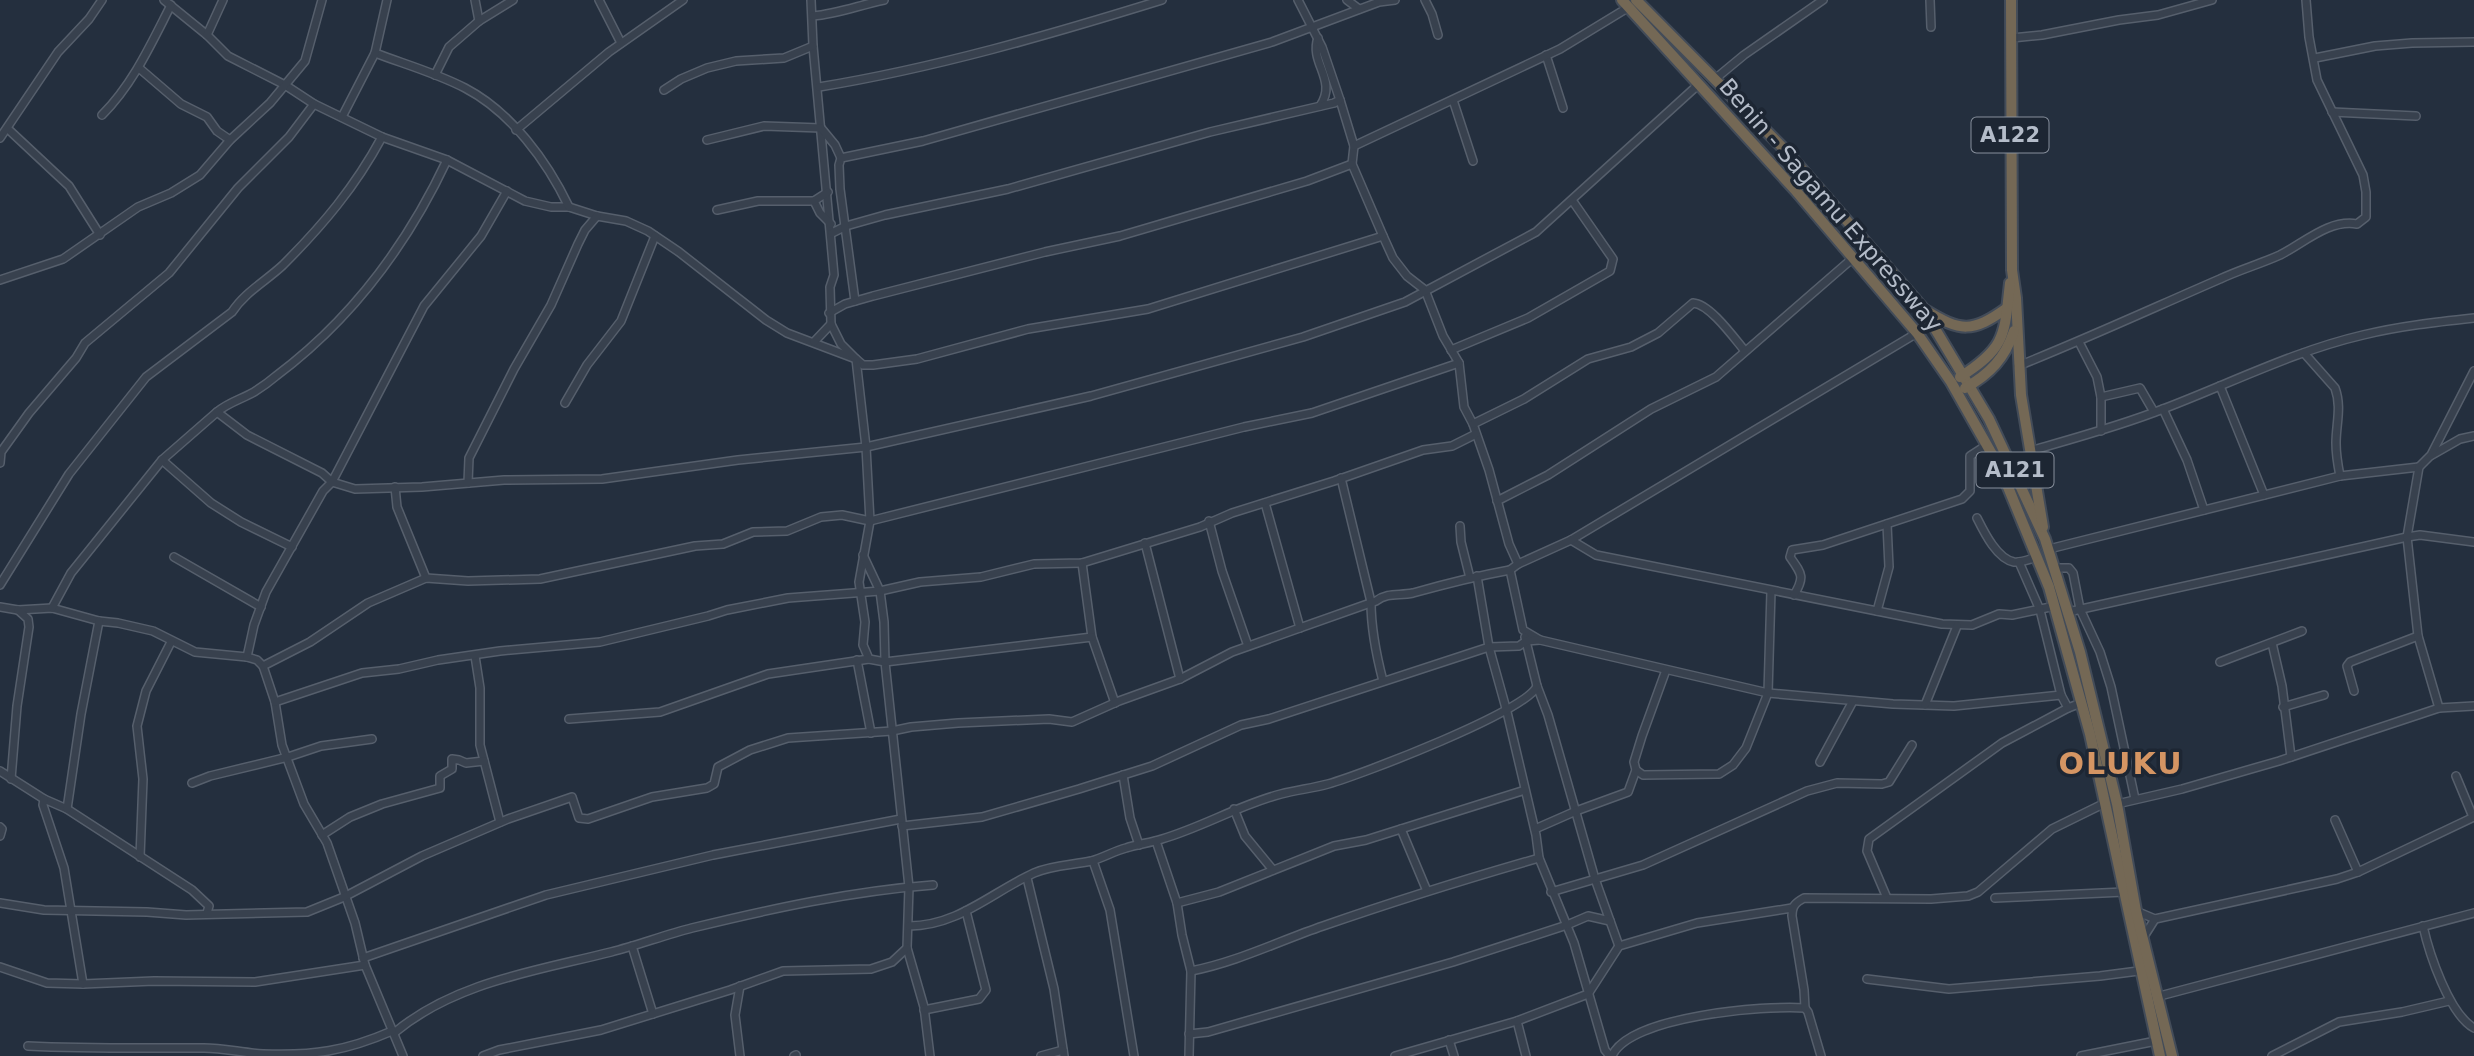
<svg xmlns="http://www.w3.org/2000/svg" width="2474" height="1056" viewBox="0 0 2474 1056" font-family="'DejaVu Sans',sans-serif">
<rect width="100%" height="100%" fill="#242f3e"/>
<g fill="none" stroke-linecap="round" stroke-linejoin="round">
<defs>
<g id="minor">
<path d="M164,0L207,35L228,56L285,85L314,104L382,137L447,160L525,201L551,207H569L597,216L626,221L648,231L679,252L766,320L787,333L856,359L863,365H873L917,359L1028,329L1148,309L1383,236"/>
<path d="M475,0L479,21"/>
<path d="M599,0L621,43"/>
<path d="M811,0L813,46L834,275L830,287L831,324L841,344L856,359L866,447L870,521L859,582L865,622L863,645L869,659L885,662L909,887L907,948L924,1007L930,1056"/>
<path d="M1347,0L1359,9"/>
<path d="M1425,0L1432,14L1438,35"/>
<path d="M1930,0L1931,27"/>
<path d="M813,16C837,14 860,5 884,0"/>
<path d="M207,35L223,0"/>
<path d="M1318,38C1309,63 1338,80 1320,106"/>
<path d="M2012,38L2042,35L2119,20L2158,15L2212,0"/>
<path d="M375,53C404,64 436,73 465,88C511,112 547,161 569,207"/>
<path d="M1546,55L1563,108"/>
<path d="M2315,58L2375,46L2412,43L2474,42"/>
<path d="M139,68L181,104L207,117L217,131L230,140"/>
<path d="M435,75L449,47L479,21L513,0"/>
<path d="M1715,79L1744,55L1823,0"/>
<path d="M819,87C935,68 1049,35 1162,0"/>
<path d="M664,90L681,79L707,68L736,61L784,58L813,46"/>
<path d="M1340,100L1354,146L1352,164L1383,236L1393,258L1407,276L1425,290L1443,336L1459,363L1464,407L1473,424L1489,470L1509,544L1518,564"/>
<path d="M1453,100L1473,161"/>
<path d="M2332,112L2416,116"/>
<path d="M102,115C133,84 151,44 171,5"/>
<path d="M342,117L375,53L387,0"/>
<path d="M8,129L69,186L100,235"/>
<path d="M516,130L609,52L683,0"/>
<path d="M0,138L58,52L89,19L102,0"/>
<path d="M707,140L764,126L821,128L835,145L841,158"/>
<path d="M1354,146L1560,49L1629,7"/>
<path d="M814,201L820,213L831,224"/>
<path d="M717,210L758,201H814L828,192"/>
<path d="M832,233L846,226L885,215L1008,189L1210,132L1334,103L1340,100L1322,47L1298,0"/>
<path d="M0,280L63,259L138,207L171,193L200,175L230,140L270,103L305,61L322,0"/>
<path d="M855,301L840,189L839,165L841,158L923,141L1272,42L1379,2L1395,0"/>
<path d="M829,313L845,304L873,296L1045,252L1120,236L1307,181L1352,164"/>
<path d="M814,342L831,324"/>
<path d="M2079,342L2097,377L2101,397V431"/>
<path d="M1451,350L1528,318L1610,271L1613,259L1572,200"/>
<path d="M2304,353L2335,388C2342,407 2336,424 2336,443C2336,454 2338,466 2340,476"/>
<path d="M2018,366C2086,339 2153,308 2220,279C2239,270 2260,264 2280,255C2304,243 2329,219 2357,224L2366,217V192L2363,175L2317,80L2309,37L2306,0"/>
<path d="M2220,386L2264,495"/>
<path d="M2101,397L2140,388L2154,412"/>
<path d="M565,403L587,365L621,321L655,236"/>
<path d="M2163,409L2187,460L2204,510"/>
<path d="M217,412C229,402 242,399 254,392C262,387 269,382 276,376C352,319 407,245 447,160"/>
<path d="M1473,424L1524,399L1588,359L1631,347L1658,333L1693,303C1710,304 1734,338 1745,351"/>
<path d="M2030,451C2075,438 2120,426 2163,409C2229,384 2294,351 2363,335C2400,326 2437,322 2474,318"/>
<path d="M2432,455L2460,439L2474,436"/>
<path d="M162,460L211,503L241,522L292,547"/>
<path d="M0,463L1,452L29,413L76,358L85,343L169,273L238,188L289,137L314,104"/>
<path d="M1341,478L1371,602C1371,629 1376,654 1383,681"/>
<path d="M468,483L469,458L514,369L551,305L578,244L585,230L597,216"/>
<path d="M395,487L397,507L426,578"/>
<path d="M1497,501L1548,475L1651,409L1716,377L1853,258"/>
<path d="M1265,503L1300,628"/>
<path d="M1977,518C1984,532 1997,559 2014,562C2021,563 2030,559 2037,557"/>
<path d="M1209,521L1222,571L1248,646"/>
<path d="M1460,526L1461,542L1470,578"/>
<path d="M1571,540L1596,555L1942,624L1972,625L1999,614L2012,615L2055,606"/>
<path d="M1145,543L1180,679"/>
<path d="M2049,549L2340,476L2419,467"/>
<path d="M863,555L879,589"/>
<path d="M174,557L261,607"/>
<path d="M2019,562L2040,610L2061,695"/>
<path d="M1082,563L1092,637L1115,703"/>
<path d="M2055,568H2069L2073,573L2080,609L2100,652L2111,687L2135,799"/>
<path d="M1510,570L1523,630L1540,640L1768,693L1893,704L1954,706L2061,695L2068,708L2081,703"/>
<path d="M1477,576L1489,647L1507,712L1536,835L1539,858L1574,943L1605,1050L1610,1056"/>
<path d="M0,585L69,474L146,377L232,312C245,292 266,281 283,265C323,225 355,187 382,137"/>
<path d="M880,591L884,622L885,662L1092,637"/>
<path d="M1794,595C1805,577 1802,574 1790,557L1792,550L1823,545L1962,499L1970,491V456L1987,445"/>
<path d="M0,607L18,610L52,608L99,621L118,623L153,631L195,652L247,657L257,660L263,666L275,702L282,745L304,804L327,843L355,923L365,965L403,1056"/>
<path d="M52,608L71,573L162,460L217,412L247,435L322,473L332,482L424,306L481,236L507,191"/>
<path d="M1877,611L1889,567L1887,524"/>
<path d="M2068,612L2407,537L2420,535L2474,542"/>
<path d="M1525,637L1537,686L1548,715L1595,879L1619,946"/>
<path d="M2272,643L2282,686L2291,757"/>
<path d="M475,656L480,688V745L500,822"/>
<path d="M247,657L254,625L266,592L323,491L332,482L355,489L422,487L504,480L602,479L738,460L866,447L1091,396L1303,337L1405,302L1536,232L1699,84"/>
<path d="M857,660L871,733"/>
<path d="M2220,662L2302,631"/>
<path d="M263,666L310,642L368,603L426,578L468,581L540,579L695,546L723,544L753,532L787,531L821,517L842,515L870,521L1244,427L1312,413L1459,363"/>
<path d="M2354,691L2347,666L2350,662L2418,636"/>
<path d="M275,702L362,673L399,669L438,660L500,651L600,642L708,616L727,610L788,598L880,591L920,582L981,577L1034,564L1082,563L1200,527L1232,513L1334,481L1423,450L1452,446L1476,434"/>
<path d="M1925,705L1957,626"/>
<path d="M2283,707L2324,695"/>
<path d="M2439,708L2418,636L2407,537L2419,467L2431,455L2474,371"/>
<path d="M569,719L660,712L768,674L869,659"/>
<path d="M1820,762L1853,701"/>
<path d="M1636,770L1643,775L1719,774L1733,765L1746,748L1768,693L1771,591"/>
<path d="M0,771L44,799L67,809L192,890L209,906L207,913"/>
<path d="M1123,775L1130,818L1139,845"/>
<path d="M2456,776L2473,817"/>
<path d="M11,779L17,706L29,627L28,619L18,610"/>
<path d="M192,783L210,776L288,757L321,746L372,739"/>
<path d="M44,799L43,805L64,868L83,984"/>
<path d="M2117,804L2182,789L2279,761L2439,708L2474,706"/>
<path d="M67,809L81,714L99,621"/>
<path d="M1234,809L1245,836L1273,870"/>
<path d="M2335,820L2358,872"/>
<path d="M902,826L982,817L1079,789L1152,766L1241,725L1269,719L1489,647L1519,646L1526,641L1540,640"/>
<path d="M0,827L2,829L0,836"/>
<path d="M1401,829L1427,891"/>
<path d="M1535,829L1576,811L1628,792L1636,770L1634,762L1642,736L1666,670"/>
<path d="M322,835L350,817L382,804L440,788V776L452,769V759L459,760L466,763L484,761"/>
<path d="M1156,841L1177,903L1182,935L1191,971L1189,1056"/>
<path d="M140,857L143,779L137,726L146,691L171,642"/>
<path d="M1093,861L1110,910L1134,1056"/>
<path d="M1027,878L1054,989L1064,1056"/>
<path d="M1551,892L1643,865L1807,791L1837,783L1882,784L1889,782L1912,745"/>
<path d="M1887,898L1867,851L1869,839L2002,743L2068,708"/>
<path d="M1995,898L2124,892"/>
<path d="M0,903L44,910L147,912L186,915L307,912L344,897L422,856L508,819L572,797L579,818L588,819L652,797L707,788L714,784L718,767L750,750L788,738L892,731L911,727L958,723L1049,719L1072,722L1119,701L1180,679L1232,652L1376,601C1388,592 1399,596 1413,593C1445,584 1477,576 1510,570L1518,564L1571,540L1917,333"/>
<path d="M1177,903L1219,892L1334,846L1366,840L1525,790"/>
<path d="M2136,911L2155,919L2337,879L2358,872L2474,817"/>
<path d="M909,926C958,926 992,892 1034,873C1052,865 1073,865 1091,861C1103,858 1114,851 1126,848C1138,844 1150,843 1162,839C1203,827 1239,805 1281,794C1297,790 1313,788 1328,784C1360,775 1528,711 1537,686"/>
<path d="M2423,926C2429,953 2449,1014 2474,1028"/>
<path d="M2143,938L2155,919"/>
<path d="M632,946L653,1014"/>
<path d="M363,958L546,895L713,855L901,819"/>
<path d="M0,967L47,983L83,984L154,981L255,982L365,965"/>
<path d="M1191,971C1237,962 1279,941 1323,926C1395,901 1466,879 1539,858"/>
<path d="M1867,979L1949,989L2100,976L2146,970"/>
<path d="M2156,997L2474,913"/>
<path d="M924,1010L979,999L986,990L966,911"/>
<path d="M1517,1021L1526,1056"/>
<path d="M394,1033C455,982 536,971 611,952C638,945 665,935 692,928C770,909 852,891 933,885"/>
<path d="M1189,1034L1208,1032L1453,962L1567,925L1588,916L1610,921"/>
<path d="M1449,1040L1454,1056"/>
<path d="M28,1046C87,1049 146,1048 204,1048C224,1048 243,1053 263,1054C313,1056 346,1051 392,1031"/>
<path d="M483,1056L499,1050L601,1030L730,990L783,971L871,969L892,962L907,948"/>
<path d="M740,1056L735,1015L740,986"/>
<path d="M794,1056L796,1055"/>
<path d="M1041,1056L1063,1050"/>
<path d="M1395,1056L1517,1021L1588,994L1619,946L1697,923L1792,908"/>
<path d="M1612,1056C1629,1016 1765,1005 1805,1008"/>
<path d="M1821,1056L1808,1012L1805,1008L1804,990L1792,916C1792,906 1795,903 1804,898L1931,899L1968,896L1978,892L2052,829L2105,803"/>
<path d="M2081,1056L2156,1041"/>
<path d="M2272,1056L2339,1022L2402,1012L2449,1001"/>
</g>
<g id="highway">
<path d="M1622,0L1796,191L1917,333L1951,382L2001,470L2049,587L2090,734L2160,1056"/>
<path d="M1636,0L1787,152L1922,307L1989,419L2045,539L2080,652L2117,804L2136,911L2172,1056"/>
<path d="M2011,0L2012,270L2016,298L2021,395L2043,527"/>
<path d="M1925,310C1961,332 1972,333 2007,308"/>
<path d="M1960,377C2007,347 2004,335 2010,283"/>
<path d="M1965,388C1990,374 2005,358 2014,331"/>
</g>
</defs>
<use href="#minor" stroke="#565f6c" stroke-width="10"/>
<use href="#highway" stroke="#434c59" stroke-width="14"/>
<use href="#minor" stroke="#38414e" stroke-width="7"/>
<use href="#highway" stroke="#746855" stroke-width="10"/>
</g>
<g text-anchor="middle" stroke-width="7" stroke-linejoin="round" paint-order="stroke">
<g fill="#1d2633" stroke="#878f9c" stroke-width="2">
<rect x="1971.5" y="117.5" width="77" height="35" rx="5"/>
<rect x="1976.5" y="452.5" width="77" height="35" rx="5"/>
</g>
<g font-size="21" font-weight="bold" fill="#b4bcc9">
<text x="2010" y="142">A122</text>
<text x="2015" y="477">A121</text>
</g>
<g font-size="23" fill="#b4bcc9" stroke="#1d2633">
<text transform="translate(1831 205) rotate(49)" y="8">Benin - Sagamu Expressway</text>
</g>
<g font-size="30" font-weight="bold" letter-spacing="2" fill="#d59563" stroke="#1d2633">
<text x="2121" y="774">OLUKU</text>
</g>
</g>
</svg>
